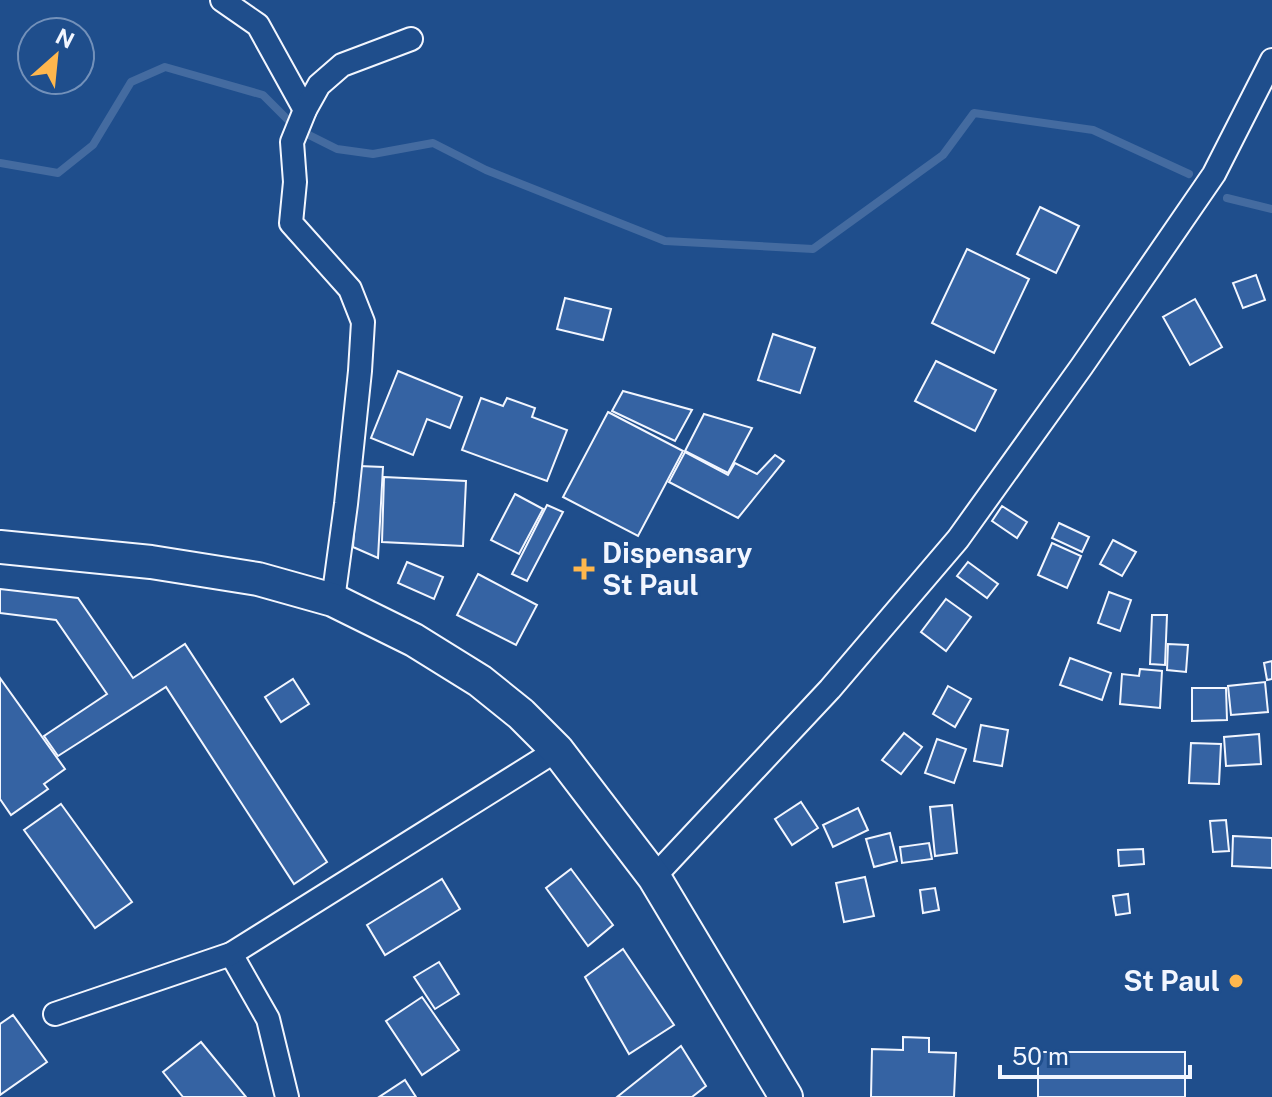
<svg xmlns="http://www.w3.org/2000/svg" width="1272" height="1097" viewBox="0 0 1272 1097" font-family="'Public Sans',sans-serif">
<rect width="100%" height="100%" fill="#1f4e8c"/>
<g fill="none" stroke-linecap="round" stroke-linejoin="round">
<g stroke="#446ba0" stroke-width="8">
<path d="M0,163L58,173L93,145L131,82L165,67L263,95L297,129L337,149L373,154L433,143L486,170L665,241L813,249L943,155L974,113L1093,130L1189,174"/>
<path d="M1227,198L1272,209"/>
</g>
</g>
<g fill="#3563a3" stroke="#f2f6ff" stroke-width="2">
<path d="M1040,207L1079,226L1056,273L1017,254Z"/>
<path d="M967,249L1029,279L994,353L932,323Z"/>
<path d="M1256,275L1265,300L1243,308L1233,283Z"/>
<path d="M565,298L611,309L603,340L557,329Z"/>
<path d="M1195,299L1222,347L1190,365L1163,317Z"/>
<path d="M773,334L815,348L800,393L758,380Z"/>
<path d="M936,361L996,390L975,431L915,401Z"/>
<path d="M398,371L462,397L450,428L427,419L413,455L371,438Z"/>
<path d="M623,391L692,410L675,441L612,411Z"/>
<path d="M481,398L503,406L507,398L535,408L532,417L567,430L547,481L462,450Z"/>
<path d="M608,412L683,451L638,536L563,497Z"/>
<path d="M704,414L752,428L728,473L685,451Z"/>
<path d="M685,452L728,475L735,463L757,474L775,455L784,461L738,518L669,482Z"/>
<path d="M359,466L383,467L378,558L353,547Z"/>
<path d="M384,477L466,481L463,546L382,542Z"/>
<path d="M515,494L543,509L519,554L491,540Z"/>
<path d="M547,505L563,512L527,581L512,574Z"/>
<path d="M1002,506L1027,522L1017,538L992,521Z"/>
<path d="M1059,523L1089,537L1082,552L1052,538Z"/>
<path d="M1113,540L1136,552L1122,576L1100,564Z"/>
<path d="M1052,543L1081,556L1067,588L1038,575Z"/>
<path d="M407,562L443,577L434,599L398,583Z"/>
<path d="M968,562L998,584L987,598L957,576Z"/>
<path d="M478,574L537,605L516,645L457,615Z"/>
<path d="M0,589L78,598L133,678L185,644L327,862L294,884L166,687L58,756L44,736L107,694L56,620L0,613Z"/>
<path d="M1109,592L1131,600L1120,631L1098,623Z"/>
<path d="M946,599L971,617L946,651L921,632Z"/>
<path d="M1152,615H1167L1165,665L1150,664Z"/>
<path d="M1168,644L1188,645L1186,672L1167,670Z"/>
<path d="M1070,658L1111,673L1102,700L1060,685Z"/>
<path d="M1272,661V679L1267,680L1264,663Z"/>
<path d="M1140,669L1162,671L1160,708L1120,704L1122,674L1139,676Z"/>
<path d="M0,678L65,769L44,784L48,789L11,815L0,799Z"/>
<path d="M293,679L309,704L281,722L265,697Z"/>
<path d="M1265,682L1268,712L1231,715L1228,686Z"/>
<path d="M948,686L971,699L955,727L933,714Z"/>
<path d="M1192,688H1226L1227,720L1192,721Z"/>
<path d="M981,725L1008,730L1002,766L974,761Z"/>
<path d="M904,733L922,747L901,774L882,760Z"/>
<path d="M1259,734L1261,764L1226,766L1224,737Z"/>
<path d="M937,739L966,749L954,783L925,773Z"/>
<path d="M1191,743L1221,744L1219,784L1189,783Z"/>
<path d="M801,802L818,828L792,845L775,819Z"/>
<path d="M61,804L132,902L95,928L24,830Z"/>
<path d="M952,805L957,853L935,856L930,807Z"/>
<path d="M858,808L868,830L833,847L823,825Z"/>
<path d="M1226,820L1229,851L1213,852L1210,821Z"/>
<path d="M890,833L897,861L874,867L866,839Z"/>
<path d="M1233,836L1272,838V868L1232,866Z"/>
<path d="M929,843L932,859L902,863L900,847Z"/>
<path d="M1143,849L1144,864L1119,866L1118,850Z"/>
<path d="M571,869L613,925L588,946L546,888Z"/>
<path d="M865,877L874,916L844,922L836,883Z"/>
<path d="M442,879L460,909L385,955L367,925Z"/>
<path d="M935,888L939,910L923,913L920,890Z"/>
<path d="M1128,894L1130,913L1116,915L1113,896Z"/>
<path d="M623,949L674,1025L629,1054L585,977Z"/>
<path d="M439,962L459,994L435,1009L414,977Z"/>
<path d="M422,997L459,1050L422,1075L386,1021Z"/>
<path d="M13,1015L47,1062L0,1095V1024Z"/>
<path d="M903,1037L929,1038V1052L956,1053L954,1097H871L872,1049L903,1050Z"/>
<path d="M201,1042L246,1097H183L163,1072Z"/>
<path d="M681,1046L706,1086L692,1097H617Z"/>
<rect x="1038" y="1052" width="147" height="45"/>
<path d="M405,1080L416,1097H379Z"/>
</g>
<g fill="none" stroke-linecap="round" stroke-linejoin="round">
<defs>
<g id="street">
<path d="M222,0L258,25L305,110"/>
<path d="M333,600L346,504L360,371L363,322L350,289L291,223L295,182L292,142L305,110L319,85L342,65L411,39"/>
<path d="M654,877L830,689L958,539L1082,366L1214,174L1272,60"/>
<path d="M231,954L268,1019L287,1097"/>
<path d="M55,1014L231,954L557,750"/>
</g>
<path id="secondary" d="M0,547L151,562L258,579L333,600L414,640L480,681L521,714L557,750L654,877L786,1097"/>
</defs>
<use href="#street" stroke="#f2f6ff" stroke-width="26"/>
<use href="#secondary" stroke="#f2f6ff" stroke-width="36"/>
<use href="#street" stroke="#1f4e8c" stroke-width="22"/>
<use href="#secondary" stroke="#1f4e8c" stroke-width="32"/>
</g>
<g fill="#ffb74d" stroke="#1f4e8c" stroke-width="3">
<path d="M580 557h8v8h8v8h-8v8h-8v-8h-8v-8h8z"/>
<circle cx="1236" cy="981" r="8"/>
</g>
<g text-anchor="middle" stroke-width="6" stroke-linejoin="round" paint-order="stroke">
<g font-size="28" font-weight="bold" fill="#f2f6ff" stroke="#1f4e8c" text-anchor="start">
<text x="602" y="563">Dispensary<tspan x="602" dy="32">St Paul</tspan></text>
<text x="1220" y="991" text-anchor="end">St Paul</text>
</g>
</g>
<g transform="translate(56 56) rotate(27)"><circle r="38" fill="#1f4e8c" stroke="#7391ba" stroke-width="2"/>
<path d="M0-6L14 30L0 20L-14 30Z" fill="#ffb74d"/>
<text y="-12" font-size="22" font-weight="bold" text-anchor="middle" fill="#f2f6ff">N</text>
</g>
<path d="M1000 1065v12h190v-12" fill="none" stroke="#f2f6ff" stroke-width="4"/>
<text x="1012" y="1065" font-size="24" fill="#f2f6ff" stroke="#1f4e8c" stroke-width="6" paint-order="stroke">50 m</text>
</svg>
